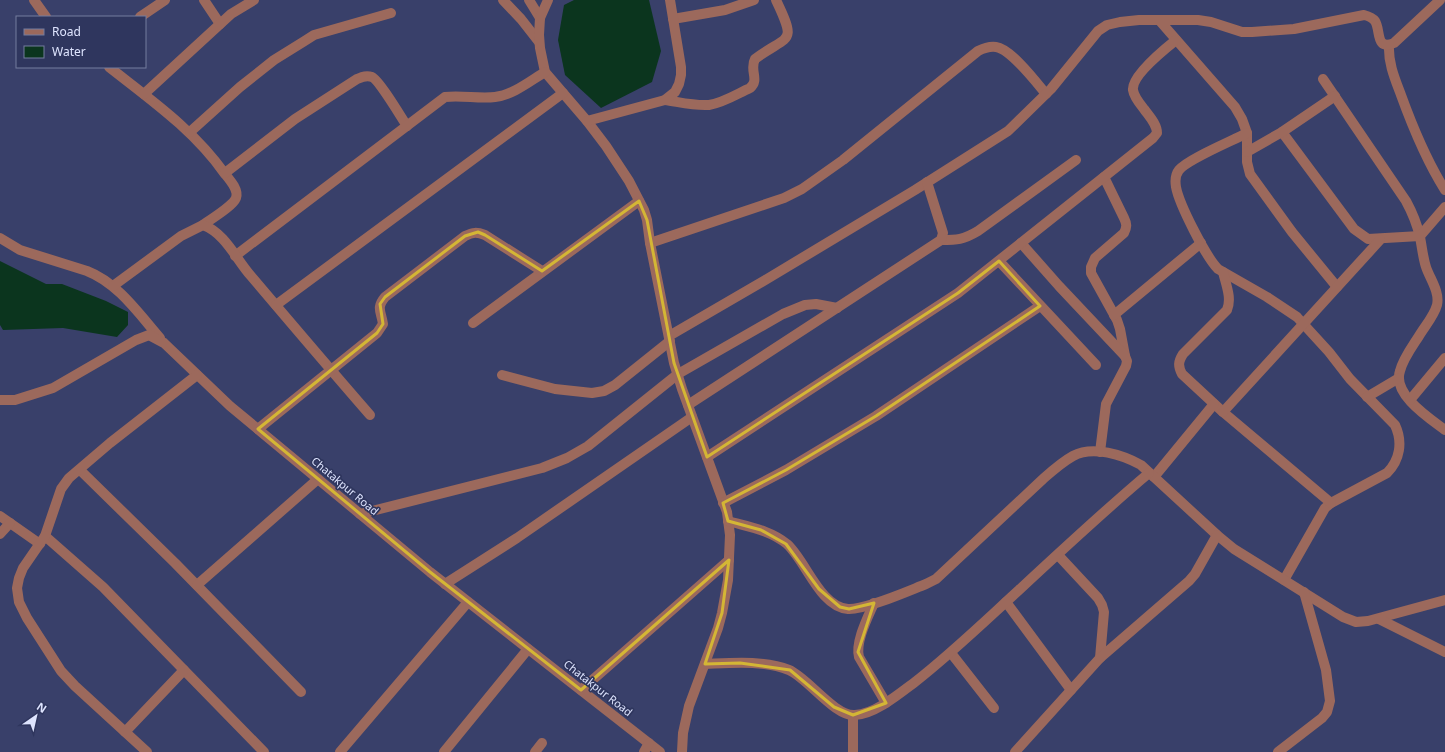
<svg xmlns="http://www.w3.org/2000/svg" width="1445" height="752" viewBox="0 0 1445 752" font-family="'Noto Sans',sans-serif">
<rect width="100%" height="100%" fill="#39406a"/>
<g fill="#0b351e">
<path d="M574,0H649L661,51L652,82L601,108L565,75L558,40L564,5Z"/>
<path d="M0,261L46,284H62L106,301L128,312V325L117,337L63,328L3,330L0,325Z"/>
</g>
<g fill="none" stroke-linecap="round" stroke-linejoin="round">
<g stroke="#9c695c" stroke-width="10">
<path d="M34,0L46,17"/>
<path d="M204,0L220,24"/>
<path d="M503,0L521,19L539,42"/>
<path d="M529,0L540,18"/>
<path d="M548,0L540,18L539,35L540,48L545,72L587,121L606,146L629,181L644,210L647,220L650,243L674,363L682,389L727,512L730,535L728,580L722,613L718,628L689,706L683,733L682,752"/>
<path d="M140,17L165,0"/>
<path d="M673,19L725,10L754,0"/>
<path d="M1159,20L1235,107L1242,119L1247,133V162L1250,174L1292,232L1337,287"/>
<path d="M1389,45C1388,63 1395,79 1401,95C1413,128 1426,160 1445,190"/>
<path d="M109,67C151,100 194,130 225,174C230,180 239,190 236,198C233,206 211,219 203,225"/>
<path d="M1323,79L1406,201C1412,212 1417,224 1420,237C1422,247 1423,258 1426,267C1430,279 1440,292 1437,305C1434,316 1425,326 1419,336C1412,347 1403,359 1400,371C1392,394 1429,418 1445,430"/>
<path d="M144,94L231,14L254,0"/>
<path d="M665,100C679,102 694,106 709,105C723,103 737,94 750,88C760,80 749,70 755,59C788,34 798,46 776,0"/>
<path d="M587,121L665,100L675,92L679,84L681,75V67L670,0"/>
<path d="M190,132L240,87L274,60L303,42L314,35L391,13"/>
<path d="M1282,132L1354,229L1368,239L1420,236L1445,207"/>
<path d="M1247,133C1232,141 1188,159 1179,170C1175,175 1175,181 1176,187C1179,204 1206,257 1218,269L1267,297L1297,317L1329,352L1350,379L1395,425C1403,442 1400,460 1387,473L1331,503L1325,508L1284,580"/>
<path d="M1247,152L1282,132L1335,96"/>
<path d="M225,173L295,119L357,79C362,77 366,75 372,77C379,80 401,117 407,126"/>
<path d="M1104,177L1124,218C1127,224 1127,227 1124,233L1095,258L1091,267V273L1117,320L1120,329L1125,356"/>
<path d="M0,238L20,250L87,271C118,283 139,314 160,338"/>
<path d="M941,240C957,240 963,240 978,231L1076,160"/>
<path d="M650,243L784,198L802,189L843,160L978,51C984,48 989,46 996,47C1011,49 1036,82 1046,94"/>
<path d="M1021,243L1059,286L1125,356L1127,361L1126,366L1106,404L1100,452"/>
<path d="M235,256L445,97C462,95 479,99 495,97C513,95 530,81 545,72"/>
<path d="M999,261L1096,365"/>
<path d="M1223,272C1226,285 1232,298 1227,310L1183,354C1178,362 1178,366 1182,374L1223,412L1331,503"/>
<path d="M113,286L181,236L203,225C225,233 236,259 251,276C290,322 330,369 370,415"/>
<path d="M276,305L563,93"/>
<path d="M1114,315L1201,243"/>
<path d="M473,323L639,201"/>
<path d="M669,336L767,279L915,190L1008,131L1051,89L1098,31L1107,25L1120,22L1139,20H1198L1211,22L1242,32H1252L1294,29L1364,15C1368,16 1372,17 1375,21C1381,30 1375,51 1394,43L1440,0"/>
<path d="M502,375L555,389L592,393L604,391L615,385L670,341"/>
<path d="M1367,397L1399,378"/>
<path d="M0,400H15L53,388L136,340L149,335L164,343L230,406L430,572L660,752"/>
<path d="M1410,400L1445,358"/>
<path d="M688,405L941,240L943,233L927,182"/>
<path d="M1223,412L1380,240"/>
<path d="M258,429L377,333L383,324C381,311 376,308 385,297L465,236C473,232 477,232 485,235L542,271"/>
<path d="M707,457L958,293L1153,138L1157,133C1157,124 1149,116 1144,109C1140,104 1134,97 1133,90C1131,76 1166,48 1176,40"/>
<path d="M80,470L175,563L301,692"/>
<path d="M1154,477L1214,404"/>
<path d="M723,503L786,470L876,416L1040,306"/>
<path d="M360,514L542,468L567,458L588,446L678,374L783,314L805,305L816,304L837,308"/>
<path d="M0,516L40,544"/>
<path d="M728,521C749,527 770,530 787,544C806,561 820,607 848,609C865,610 908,591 926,584L936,579L1043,479C1052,471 1062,462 1073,456C1093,445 1123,455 1141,465L1217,535L1234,549L1343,617L1356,622L1368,621L1445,600"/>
<path d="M0,534L10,523"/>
<path d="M45,536L103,587L264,752"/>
<path d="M1058,555L1098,598L1102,605L1104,612L1100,658"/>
<path d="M445,584L517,538L692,417"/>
<path d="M197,585L318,479"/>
<path d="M1006,602L1071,690"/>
<path d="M874,603C868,617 855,642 859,657L886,703"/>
<path d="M1379,619L1445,652"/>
<path d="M951,653L994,708"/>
<path d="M705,664C731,663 764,660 789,670C808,678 835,717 855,715C875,714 899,694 915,682C952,653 985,621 1019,590C1062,550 1105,510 1149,473"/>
<path d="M581,690L729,560"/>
<path d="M853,715V752"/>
<path d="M125,732L184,670"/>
<path d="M147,752L75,686L61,671L27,618L19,602L17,588L19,578L23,568L45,536L61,489L69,478L110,443L197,375"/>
<path d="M340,752L468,602"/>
<path d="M444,752L528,649"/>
<path d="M535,752L542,743"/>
<path d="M644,752L649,743"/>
<path d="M1015,752L1100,658L1189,581L1195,574L1217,535"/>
<path d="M1278,752L1322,718L1327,712L1330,701L1326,670L1304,592"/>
</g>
</g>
<path fill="none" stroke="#d4b635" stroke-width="3" stroke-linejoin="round" d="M639,201L647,220L674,363L707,457L958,293L999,261L1040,306L876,416L786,470L723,503L728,521L761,530L786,544L819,589L840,607L849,609L874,603L858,652L886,703L853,715L834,707L790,670L740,663L705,664L722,613L729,560L581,690L430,572L258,429L377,333L383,324L380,304L385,297L465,236L478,232L485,235L542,271Z"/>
<g text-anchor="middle" stroke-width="3.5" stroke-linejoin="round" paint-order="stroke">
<g font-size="11" fill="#dee4fe" stroke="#2f365e">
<text transform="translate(345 486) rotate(40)" y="4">Chatakpur Road</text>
<text transform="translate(598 688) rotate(38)" y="4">Chatakpur Road</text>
</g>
</g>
<rect x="16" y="16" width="130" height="52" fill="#2f365e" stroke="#757c9e"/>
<rect x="24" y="29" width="20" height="6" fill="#9c695c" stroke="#757c9e"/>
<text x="52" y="36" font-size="12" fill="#dee4fe">Road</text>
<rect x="24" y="46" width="20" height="12" fill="#0b351e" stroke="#757c9e"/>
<text x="52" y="56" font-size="12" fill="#dee4fe">Water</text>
<g transform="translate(36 716) rotate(34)" stroke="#2f365e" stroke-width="3" paint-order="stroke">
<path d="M0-3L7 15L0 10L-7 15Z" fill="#dee4fe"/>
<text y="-6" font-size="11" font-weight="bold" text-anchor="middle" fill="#dee4fe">N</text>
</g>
</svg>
